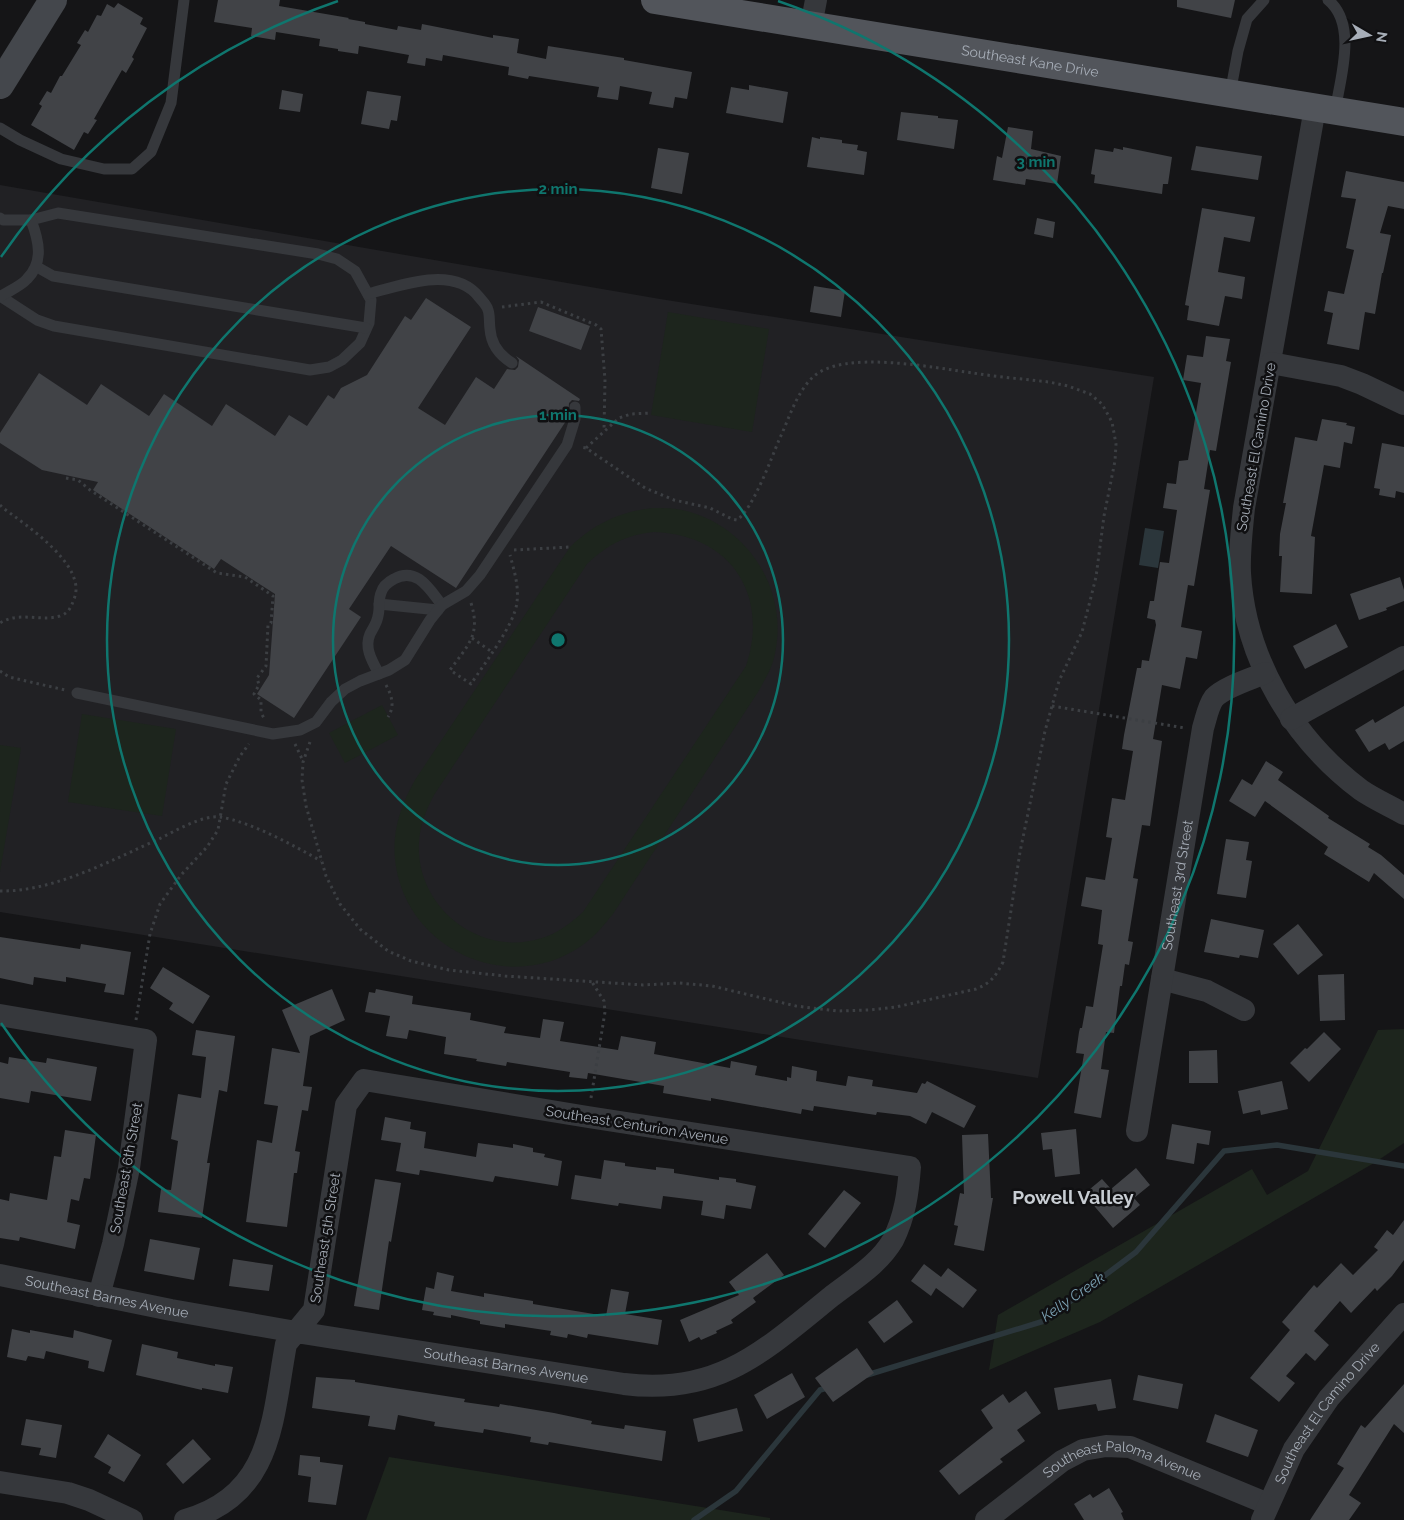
<svg xmlns="http://www.w3.org/2000/svg" width="1404" height="1520" viewBox="0 0 1404 1520" font-family="Raleway,sans-serif">
<rect width="100%" height="100%" fill="#151517"/>
<path fill="#212124" d="M0,185L660,299L1154,377L1038,1078L0,912Z"/>
<g fill="#1d251d" fill-rule="evenodd">
<path d="M668,312L769,329L752,432L651,415Z"/>
<path d="M652,508C665,508 678,508 690,512C752,530 790,595 774,658C771,670 764,681 758,692L613,914C604,925 595,936 584,944C511,998 404,950 395,859C392,831 401,805 415,780L570,547C594,524 619,512 652,508ZM653,532C730,534 770,594 746,666L583,912C571,923 558,933 542,938C480,958 415,907 419,842C420,825 426,810 434,795L587,564C607,545 626,535 653,532Z"/>
<path d="M382,705L398,735L345,763L329,733Z"/>
<path d="M82,714L176,729L162,816L68,802Z"/>
<path d="M0,745L21,748L0,872Z"/>
<path d="M1404,1029V1143L1374,1163L1100,1322L989,1370L998,1315L1252,1169L1267,1195L1308,1171L1378,1030Z"/>
<path d="M389,1457L770,1518V1520H366Z"/>
</g>
<path fill="#2b363b" d="M1145,528L1164,531L1158,568L1139,565Z"/>
<g fill="none" stroke-linecap="round" stroke-linejoin="round">
<g stroke="#2b363b" stroke-width="5.5">
<path d="M867,1375L1044,1321L1136,1252L1224,1151L1277,1145L1404,1166"/>
<path d="M694,1520L736,1491L820,1390L830,1387"/>
</g>
</g>
<g fill="#414347">
<path d="M218,0H280L279,6L349,18L348,19L365,22V24L397,30L398,26L421,30L422,24L493,38V35L519,39L517,53L546,59L548,46L624,58V60L692,72L687,99L675,97L673,108L649,104L652,92L620,86L618,100L597,97L599,87L529,76L528,79L508,75L509,67L443,55L442,61L426,58L425,66L407,63L409,55L359,46L358,54L338,51V49L319,46L320,39L276,32L275,40L251,36L252,28L214,22Z"/>
<path d="M1177,0H1235L1231,18L1177,7Z"/>
<path d="M118,3L143,18L140,24L147,28L132,57L134,59L126,73L122,70L94,119L97,120L88,134L84,132L74,150L31,125L42,106L39,104L47,91L51,93L60,76H62L81,45L77,43L85,30L88,32L97,15L101,16L107,4L114,8Z"/>
<path d="M749,85L788,92L783,123L726,113L731,87L749,90Z"/>
<path d="M282,90L303,94L300,112L279,109Z"/>
<path d="M367,91L401,96L397,121L391,120L389,129L361,124Z"/>
<path d="M901,112L938,116V118L958,120L954,149L897,140Z"/>
<path d="M1008,127L1033,131L1031,149L1061,156L1057,184L1026,179L1025,185L993,180L997,156L1002,158Z"/>
<path d="M812,137L820,139V137L842,140V143L858,145L857,150L867,152L864,175L807,167Z"/>
<path d="M1196,146L1262,156L1258,180L1191,170Z"/>
<path d="M1123,147L1172,157L1168,184H1163L1162,194L1094,183L1095,175L1091,174L1095,149L1113,152L1114,148L1123,150Z"/>
<path d="M658,148L689,153L682,194L651,188Z"/>
<path d="M1346,171L1404,182V209L1388,206L1380,233L1391,235L1383,273H1382L1375,314L1365,312L1359,350L1327,344L1333,313L1324,311L1328,291L1344,294L1354,250L1346,248L1356,199L1341,197Z"/>
<path d="M1202,208L1255,217L1250,242L1224,237L1218,272L1245,277L1242,299L1225,296L1219,326L1187,320L1189,306L1185,305Z"/>
<path d="M1037,218L1055,222L1053,238L1034,234Z"/>
<path d="M814,286L845,291L841,317L810,312Z"/>
<path d="M426,298L471,327L418,408L445,425L476,377L494,389L507,369L515,370L518,367L519,360L516,356L580,399L579,401L572,400L569,403L568,418L456,588L391,546L349,609L361,617L294,718L257,694L269,675L275,594L221,559L214,569L93,490L98,482L42,470L0,443V433L39,373L87,405L101,384L149,416L164,394L212,426L226,404L275,436L289,415L307,426L328,395L334,399L341,388L367,375L405,316L411,320Z"/>
<path d="M538,307L590,326L581,350L529,331Z"/>
<path d="M1206,336L1230,339L1226,361L1231,362L1216,451L1210,450L1204,489L1210,490L1194,586L1188,585L1181,627L1202,631L1197,659L1186,657L1180,689L1162,685L1153,739L1162,741L1150,826L1142,825L1133,878L1138,879L1128,941L1133,942L1129,965L1125,964L1122,986H1120L1114,1033L1106,1032L1101,1069L1109,1070L1101,1118L1074,1113L1084,1054L1076,1053L1079,1032L1080,1028H1082L1086,1006L1093,1007L1103,945L1098,944L1102,910L1081,906L1086,877L1105,880L1112,838L1106,837L1112,798L1125,800L1133,751L1122,749L1124,735L1137,668H1141L1142,660L1149,661L1156,625L1155,620L1147,618L1150,601H1154L1160,562L1169,563L1177,510L1163,508L1167,483L1176,484L1179,461L1188,460L1201,383L1183,380L1187,355L1203,357Z"/>
<path d="M1322,419L1347,423L1346,425L1355,427L1352,444L1344,442L1340,468L1324,465L1311,536L1315,537L1312,594L1280,592L1282,556H1279L1280,534L1286,503H1283L1295,437L1317,441Z"/>
<path d="M1382,443L1404,447V493L1396,491L1395,498L1379,495L1380,489L1374,488Z"/>
<path d="M1400,577L1404,590V601L1386,608L1387,610L1359,620L1350,594Z"/>
<path d="M1336,624L1348,647L1305,669L1293,646Z"/>
<path d="M1404,706V741L1389,750L1385,743L1369,752L1355,730L1373,719L1375,723Z"/>
<path d="M1266,761L1283,772L1278,780L1329,816L1328,818L1370,844L1368,847L1381,855L1404,875V899L1374,873L1369,882L1324,854L1328,847L1265,801L1255,817L1229,801L1242,779L1252,785Z"/>
<path d="M1226,839L1249,842L1246,860L1252,861L1246,898L1217,894Z"/>
<path d="M1211,919L1264,930L1258,958L1240,955L1239,958L1204,952Z"/>
<path d="M1298,924L1323,955L1298,975L1273,944Z"/>
<path d="M0,937L80,949L81,944L131,952L124,995L104,992L106,984L66,977V982L34,977L33,985L0,978Z"/>
<path d="M163,967L210,996L193,1024L169,1009L173,1003L150,988Z"/>
<path d="M1344,974L1345,1020L1320,1021L1318,975Z"/>
<path d="M332,989L345,1020L310,1036L303,1086L312,1087L308,1111L302,1110L295,1151L300,1152L297,1173H294L287,1227L246,1222L257,1140L272,1143L278,1106L264,1104L272,1048L300,1053L282,1010Z"/>
<path d="M376,989L413,996L412,1004L471,1013L470,1020L506,1027L504,1033L540,1038L543,1019L564,1022L560,1041L618,1050L621,1036L656,1042L654,1054L730,1068L731,1061L757,1066L755,1075L787,1081V1077L791,1078L792,1066L817,1071L816,1081L846,1086L848,1076L873,1080L872,1086L917,1093L922,1083L925,1084L927,1081L976,1106L964,1128L932,1112L926,1124L910,1116L877,1112L876,1115L814,1106L813,1111L802,1109L801,1114L711,1098V1101L663,1093L664,1086L588,1073L587,1079L569,1077L570,1072L507,1062L506,1066L476,1061L477,1059L444,1054L446,1037L409,1030L407,1039L386,1036L390,1016L365,1012L369,992L375,993Z"/>
<path d="M196,1030L235,1036L227,1092L219,1090L207,1163H210L202,1218L158,1212L161,1189L171,1190L178,1141L171,1139L178,1094L201,1098L206,1057L192,1055Z"/>
<path d="M1324,1032L1341,1049L1309,1082L1290,1063L1305,1048L1307,1049Z"/>
<path d="M1217,1050L1218,1083H1189V1051Z"/>
<path d="M9,1057L46,1063L47,1058L97,1067L91,1101L31,1091L29,1103L0,1098V1062L8,1064Z"/>
<path d="M1282,1081L1288,1109L1261,1115L1260,1110L1243,1114L1238,1091Z"/>
<path d="M385,1117L411,1122L410,1129L426,1132L424,1148L476,1157L478,1143L513,1148V1144L533,1148V1152L545,1154L544,1157L562,1161L558,1186L495,1176L493,1182L420,1170L419,1175L396,1171L401,1143L381,1140Z"/>
<path d="M1172,1124L1211,1131L1209,1145L1197,1143L1194,1164L1166,1159Z"/>
<path d="M1076,1129L1080,1174L1055,1177L1052,1149L1043,1150L1041,1133Z"/>
<path d="M65,1130L96,1135L90,1179L84,1178L79,1201L71,1199L67,1222L80,1225L75,1249L20,1237L19,1241L0,1238V1199L9,1201L10,1193L47,1200L54,1156L61,1157Z"/>
<path d="M988,1134L991,1198H993L984,1251L954,1245L958,1226L954,1225L960,1193L964,1194L962,1135Z"/>
<path d="M604,1160L625,1163V1166L656,1170V1167L674,1169V1173L719,1180V1177L736,1179V1182L756,1186L751,1209L726,1205L724,1219L701,1215L703,1201L663,1196L661,1209L619,1203L618,1206L571,1199L575,1175L601,1179Z"/>
<path d="M1136,1168L1150,1185L1134,1198L1140,1205L1113,1228L1084,1194L1102,1179L1111,1189Z"/>
<path d="M375,1179L401,1183L391,1242L389,1241L379,1310L354,1306Z"/>
<path d="M844,1190L861,1203L825,1248L808,1234Z"/>
<path d="M1404,1220V1260L1392,1276L1377,1291L1375,1288L1351,1313L1340,1301L1314,1331L1329,1345L1315,1361L1306,1353L1286,1376L1295,1383L1279,1402L1250,1378L1290,1330L1282,1322L1314,1285L1317,1288L1341,1263L1353,1275L1378,1250L1374,1247L1387,1230L1393,1235Z"/>
<path d="M150,1239L200,1248L194,1280L144,1271Z"/>
<path d="M767,1253L784,1275L753,1298L756,1302L731,1320L733,1323L716,1331L717,1333L701,1340L699,1337L689,1342L680,1320L739,1295L729,1282Z"/>
<path d="M233,1259L273,1265L269,1291L229,1286Z"/>
<path d="M924,1264L941,1277L948,1268L977,1290L963,1308L936,1288L931,1296L911,1281Z"/>
<path d="M437,1272L454,1276L451,1291L484,1297V1293L533,1301V1304L606,1316L611,1289L629,1292L625,1314L662,1320L658,1345L588,1334L587,1338L568,1334L567,1338L550,1335L551,1331L505,1324V1328L480,1324V1321L451,1315V1318L433,1315L434,1312L422,1310L426,1287L434,1289Z"/>
<path d="M897,1300L913,1322L884,1343L868,1322Z"/>
<path d="M12,1329L30,1333V1330L73,1338L74,1330L112,1340L104,1372L88,1368L89,1361L46,1351L44,1359L28,1356L26,1361L7,1357Z"/>
<path d="M142,1344L178,1352L177,1358L215,1366V1364L233,1367L228,1393L202,1388V1390L136,1375Z"/>
<path d="M857,1348L874,1373L833,1402L815,1378Z"/>
<path d="M792,1373L805,1397L767,1419L754,1395Z"/>
<path d="M1138,1375L1183,1384L1178,1409L1133,1400Z"/>
<path d="M316,1377L355,1380V1382L465,1399L464,1402L499,1407L500,1404L554,1413L592,1421L591,1424L624,1429L625,1425L666,1431L662,1461L549,1442L548,1445L530,1442L531,1437L484,1429L483,1433L434,1426L435,1422L398,1415L395,1430L368,1426L370,1416L312,1408Z"/>
<path d="M1111,1379L1116,1408L1098,1411L1096,1404L1058,1410L1054,1388Z"/>
<path d="M1404,1384V1433L1394,1424L1349,1495L1361,1503L1349,1520H1310L1344,1468L1337,1464L1361,1425L1365,1428Z"/>
<path d="M1026,1391L1041,1413L1017,1430L1025,1441L1000,1459L1003,1462L959,1495L939,1471L993,1428L981,1410L1003,1394L1009,1403Z"/>
<path d="M737,1408L743,1431L698,1442L693,1419Z"/>
<path d="M1215,1414L1258,1430L1248,1457L1206,1442Z"/>
<path d="M26,1419L62,1425L56,1458L39,1455L41,1448L21,1445Z"/>
<path d="M108,1434L141,1455L124,1482L108,1473L111,1467L94,1457Z"/>
<path d="M193,1439L211,1459L183,1484L166,1464Z"/>
<path d="M300,1455L320,1457V1462L343,1465L336,1505L308,1502L311,1477L298,1475Z"/>
<path d="M1109,1488L1123,1512L1121,1513L1124,1520H1084L1074,1504L1090,1494L1093,1498Z"/>
</g>
<g fill="none" stroke-linecap="round" stroke-linejoin="round">
<g stroke="#3c3f43" stroke-width="3" stroke-dasharray="2.5 4" stroke-linecap="butt">
<path d="M502,307L541,302L596,325L601,329L605,380L604,431"/>
<path d="M586,448L619,418L631,414L651,413"/>
<path d="M66,478L78,480L90,490L217,573L245,577L273,596L271,623L268,625L266,666L257,678L259,685L254,694L261,700V713L264,718"/>
<path d="M0,505L3,508C26,525 88,566 74,599C71,607 69,613 60,616C40,622 19,611 0,623"/>
<path d="M514,550L570,547"/>
<path d="M471,603C481,635 468,645 450,670L471,684C484,664 515,624 517,602C519,586 514,570 510,555"/>
<path d="M472,638L492,652"/>
<path d="M0,671L9,677L65,690"/>
<path d="M386,685C392,696 395,706 388,717"/>
<path d="M1052,706L1185,728"/>
<path d="M310,742L303,762L302,780L306,806L326,876L340,904L360,929L388,951L411,961L449,970L505,976L643,985L679,983L712,986L796,1006L837,1011L869,1010L896,1007L976,989C991,983 996,976 1003,962L1020,852L1045,731L1059,681L1082,632L1090,601L1096,577L1104,516L1115,461L1116,444L1112,422L1102,404L1090,394L1068,386L1049,382C1024,379 998,377 973,373C935,368 843,349 813,377C796,393 789,419 779,440C771,459 753,509 737,520L732,519L710,508L674,500L645,488L586,448L580,447"/>
<path d="M295,744L303,761"/>
<path d="M0,891C53,892 112,860 159,839C175,831 202,815 220,817C251,822 293,845 321,861"/>
<path d="M136,1020L150,934L160,904L181,875L207,847L218,830L226,784L240,756L249,744"/>
<path d="M591,1098L605,1012L604,1001L592,982"/>
</g>
<g stroke="#36383c" stroke-width="11">
<path d="M1328,0C1358,24 1340,80 1335,111"/>
<path d="M1230,94L1238,51L1247,19L1264,0"/>
<path d="M0,128L20,140L61,159L104,169H132L151,152L171,103L184,0"/>
<path d="M0,218L3,220H31L58,213L318,254L337,259L355,271L371,300L369,323L360,343L342,360L329,367L310,370L54,326L37,320L0,296"/>
<path d="M37,267L53,276L366,328"/>
<path d="M368,294C401,285 454,265 479,297C482,301 487,305 488,310C490,315 489,323 490,329C491,344 499,355 512,363"/>
<path d="M1,296C9,291 21,286 27,279C44,262 39,241 31,220"/>
<path d="M379,604L438,610"/>
<path d="M379,674C372,661 364,648 370,634C373,628 377,623 378,616C380,609 378,600 381,593C383,586 388,582 394,579C417,566 430,590 442,605"/>
<path d="M77,693L273,734L300,730L316,722L331,702L345,689L360,681L389,670L405,660L430,620L442,605L466,591L480,575L567,445L575,419V407"/>
</g>
<g stroke="#36383c" stroke-width="22">
<path d="M811,26L816,0"/>
<path d="M1315,108L1244,508C1242,529 1239,551 1240,573C1245,659 1293,739 1361,790C1374,799 1390,806 1404,814"/>
<path d="M1271,363L1341,376L1362,384L1404,404"/>
<path d="M1291,719L1404,657"/>
<path d="M1162,979L1207,991L1244,1010"/>
<path d="M0,1015L146,1040L129,1168L113,1244L99,1296"/>
<path id="s1" d="M1137,1131L1203,728C1206,719 1208,706 1214,698C1224,687 1251,679 1265,673"/>
<path id="s2" d="M0,1275L171,1310L296,1332L624,1384C718,1396 764,1351 832,1296C854,1279 879,1264 893,1240C905,1216 908,1193 910,1167L588,1117L364,1080L346,1105L314,1310L286,1344C272,1420 273,1496 185,1520"/>
<path d="M0,1482L68,1493L89,1500L132,1520"/>
<path id="s3" d="M986,1520L1062,1461L1083,1450L1106,1446L1130,1447L1268,1504"/>
<path id="s4" d="M1262,1520L1294,1449L1329,1398L1404,1314"/>
</g>
<path stroke="#44474c" stroke-width="28" d="M0,85L53,0"/>
<path stroke="#52555b" stroke-width="28" id="s5" d="M655,0L1404,122"/>
</g>
<g fill="none" stroke="#0f766e" stroke-width="2.5">
<circle cx="558" cy="640" r="225"/>
<circle cx="558" cy="640" r="451"/>
<path d="M1 257A676 676 0 0 1 338 1M778 1A676 676 0 1 1 1 1023"/>
</g>
<g text-anchor="middle" stroke-width="5" stroke-linejoin="round" paint-order="stroke">
<g font-size="14" fill="#a7aeb8" stroke="#101012">
<text dy="5" stroke="none"><textPath href="#s5" startOffset="380">Southeast Kane Drive</textPath></text>
<text transform="translate(1256 447) rotate(-80)" y="5">Southeast El Camino Drive</text>
<text dy="5" stroke="none"><textPath href="#s1" startOffset="249">Southeast 3rd Street</textPath></text>
<text transform="translate(637 1125) rotate(9)" y="5">Southeast Centurion Avenue</text>
<text transform="translate(126 1168) rotate(-80)" y="5">Southeast 6th Street</text>
<text transform="translate(325 1238) rotate(-81)" y="5">Southeast 5th Street</text>
<text dy="5" stroke="none"><textPath href="#s2" startOffset="109">Southeast Barnes Avenue</textPath></text>
<text dy="5" stroke="none"><textPath href="#s2" startOffset="514">Southeast Barnes Avenue</textPath></text>
<text dy="5" stroke="none"><textPath href="#s4" startOffset="126">Southeast El Camino Drive</textPath></text>
<text dy="5" stroke="none"><textPath href="#s3" startOffset="159">Southeast Paloma Avenue</textPath></text>
</g>
<g font-size="15" font-style="italic" fill="#7ca2b4" stroke="#101012">
<text transform="translate(1073 1297) rotate(-35)" y="5">Kelly Creek</text>
</g>
<g font-size="19" font-weight="bold" fill="#c8cdd3" stroke="#101012">
<text x="1073" y="1204">Powell Valley</text>
</g>
</g>
<circle cx="558" cy="640" r="8" fill="#0f766e" stroke="#101012" stroke-width="2.5"/>
<g font-size="15" text-anchor="middle" font-weight="bold" fill="#0f766e" stroke="#101012" stroke-width="5" stroke-linejoin="round" paint-order="stroke">
<text x="1036" y="167">3 min</text>
<text x="558" y="194">2 min</text>
<text x="558" y="420">1 min</text>
</g>
<g transform="translate(1369 35) rotate(99)" stroke="#101012" stroke-width="4" paint-order="stroke">
<path d="M0-4L9 19L0 12L-9 19Z" fill="#a7aeb8"/>
<text y="-8" font-size="14" font-weight="bold" text-anchor="middle" fill="#a7aeb8">N</text>
</g>
</svg>
